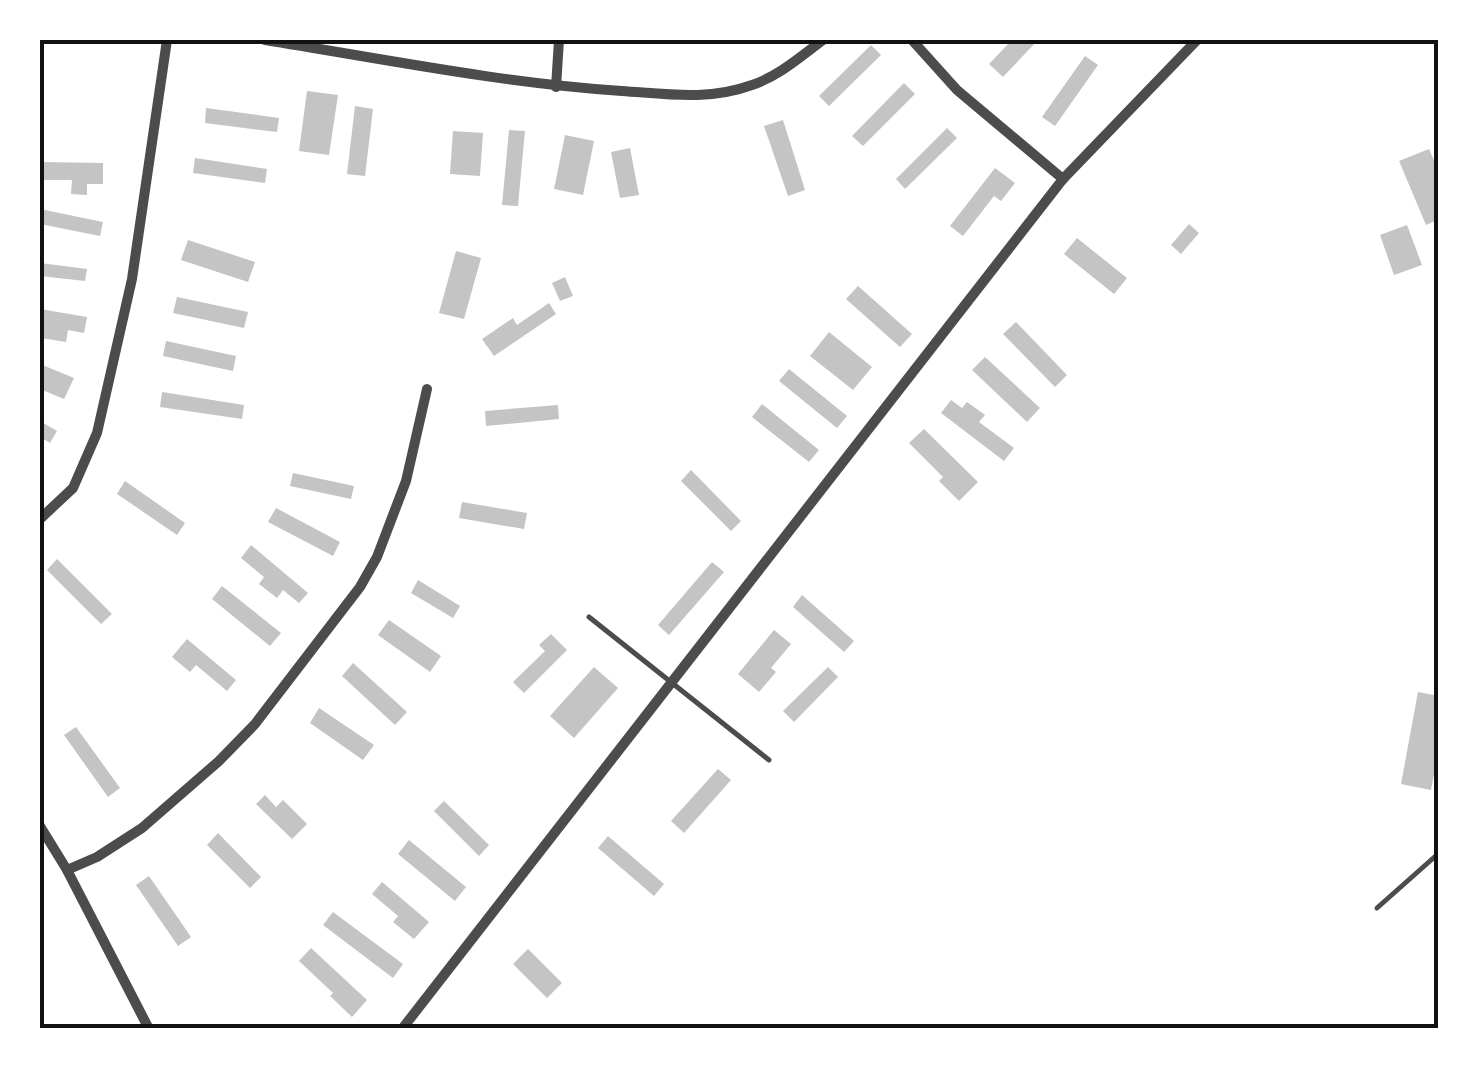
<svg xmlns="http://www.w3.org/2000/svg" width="1479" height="1069" viewBox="0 0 1479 1069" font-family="'Fira Sans Condensed',sans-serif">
<rect width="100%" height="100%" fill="#fff"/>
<g fill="#c4c4c4">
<path d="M1012,40H1038L1003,77L989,64Z"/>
<path d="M871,45L881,55L829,106L819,96Z"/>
<path d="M1085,56L1098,65L1055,126L1042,117Z"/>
<path d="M904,83L915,94L863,146L852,136Z"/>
<path d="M307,91L338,95L329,155L299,151Z"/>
<path d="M355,106L373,109L365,176L347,174Z"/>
<path d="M206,108L279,118L277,132L205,123Z"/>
<path d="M783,120L805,190L788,196L764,126Z"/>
<path d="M947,128L957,138L905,189L896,179Z"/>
<path d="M509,130L525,131L518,206L502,205Z"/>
<path d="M453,131L483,133L480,176L450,174Z"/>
<path d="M565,135L594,141L583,195L554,189Z"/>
<path d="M630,148L639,195L620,198L611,152Z"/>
<path d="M1429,149L1439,172V219L1426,225L1399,161Z"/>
<path d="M195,158L267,169L265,183L193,173Z"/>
<path d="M42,162L103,163V184H87V195L71,194L72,180H41Z"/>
<path d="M995,168L1015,183L1001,201L994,196L963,236L950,226Z"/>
<path d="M40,209L103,222L100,236L40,224Z"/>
<path d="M1189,224L1199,233L1181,254L1171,245Z"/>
<path d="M1407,225L1422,265L1394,275L1380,235Z"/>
<path d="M1077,238L1127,278L1114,294L1064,254Z"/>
<path d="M188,240L255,262L248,282L181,260Z"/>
<path d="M456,251L481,258L464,319L439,313Z"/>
<path d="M40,263L87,269L85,281L40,276Z"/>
<path d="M565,277L573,296L560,301L552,283Z"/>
<path d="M858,286L912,334L900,347L846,299Z"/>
<path d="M177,297L248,312L244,328L173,313Z"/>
<path d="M549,303L556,314L494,356L482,339L513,318L517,325Z"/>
<path d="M40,309L87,317L84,333L68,330L66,342L41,338L44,324H40Z"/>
<path d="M1016,322L1067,375L1055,387L1003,334Z"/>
<path d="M829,332L872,367L853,390L810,356Z"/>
<path d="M166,341L236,356L233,371L163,356Z"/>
<path d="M985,357L1040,408L1027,422L972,370Z"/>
<path d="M40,364L74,378L64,399L40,389Z"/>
<path d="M789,369L847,416L837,428L779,381Z"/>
<path d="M162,392L244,405L242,419L160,407Z"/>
<path d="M951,400L962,408L967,402L985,415L979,422L1014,448L1004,461L941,413Z"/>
<path d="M762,404L819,450L809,462L752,417Z"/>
<path d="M558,405L559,419L486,426L485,411Z"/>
<path d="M40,421L57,431L50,443L40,437Z"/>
<path d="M924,429L978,482L959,501L939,481L943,477L909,443Z"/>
<path d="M691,470L741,521L731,531L681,481Z"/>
<path d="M293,473L354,486L351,499L290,486Z"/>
<path d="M125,481L185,523L177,535L117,494Z"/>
<path d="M462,502L527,513L524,529L459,518Z"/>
<path d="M276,508L340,542L333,556L268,522Z"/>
<path d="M251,545L308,593L299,603L283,590L277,598L259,584L264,577L241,558Z"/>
<path d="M57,559L112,614L101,624L47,570Z"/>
<path d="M712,562L724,572L669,635L658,625Z"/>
<path d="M418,580L460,606L453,618L411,593Z"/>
<path d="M222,586L281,633L270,646L212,599Z"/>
<path d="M802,595L854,641L844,652L793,607Z"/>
<path d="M389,620L441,656L430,672L378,635Z"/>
<path d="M774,630L791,644L771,668L776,672L759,692L738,674Z"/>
<path d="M551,634L567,650L524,693L513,682L545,651L539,645Z"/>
<path d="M187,639L236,680L227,691L196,665L190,672L172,657Z"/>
<path d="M353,663L407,712L395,725L342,676Z"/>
<path d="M594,667L618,688L574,738L550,716Z"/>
<path d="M828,667L838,677L794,722L783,711Z"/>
<path d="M1418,692L1439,696V748L1431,790L1401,784Z"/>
<path d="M319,708L374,745L363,760L310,723Z"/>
<path d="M76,727L120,788L108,797L64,735Z"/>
<path d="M718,769L731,780L684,833L671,821Z"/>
<path d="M265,795L276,807L283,800L307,824L292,839L256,804Z"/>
<path d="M444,801L489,845L479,856L434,811Z"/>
<path d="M218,833L261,877L250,888L207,845Z"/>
<path d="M608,836L664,884L654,896L598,848Z"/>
<path d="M409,840L466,887L455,901L398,854Z"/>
<path d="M149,876L191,937L178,946L136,885Z"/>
<path d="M382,882L429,922L414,939L393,922L398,916L372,894Z"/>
<path d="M333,912L403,964L393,978L323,925Z"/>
<path d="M311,948L367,1000L352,1017L330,996L333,993L299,961Z"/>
<path d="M528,949L562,983L547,998L513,964Z"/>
</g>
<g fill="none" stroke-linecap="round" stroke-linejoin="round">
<g stroke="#4c4c4c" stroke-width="5">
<path d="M589,617L769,760"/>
<path d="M1377,908L1439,853"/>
</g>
<g stroke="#4c4c4c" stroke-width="10">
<path d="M265,40C384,59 502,83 622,91C667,94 708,101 752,85C779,76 800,57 823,40"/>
<path d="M912,40L957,90L1063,179"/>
<path d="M556,87L559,40"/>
<path d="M40,519L73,488L97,433L132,279L167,40"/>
<path d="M40,826L67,870L149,1029"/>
<path d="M67,870L97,857L142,828L219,761L255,724L360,587L377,557L406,481L427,389"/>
<path d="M402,1029L1063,179L1197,40"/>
</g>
</g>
<rect width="1479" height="1069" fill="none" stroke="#ffffff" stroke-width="85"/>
<rect x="42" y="42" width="1394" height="984" fill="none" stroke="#111" stroke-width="4"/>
</svg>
